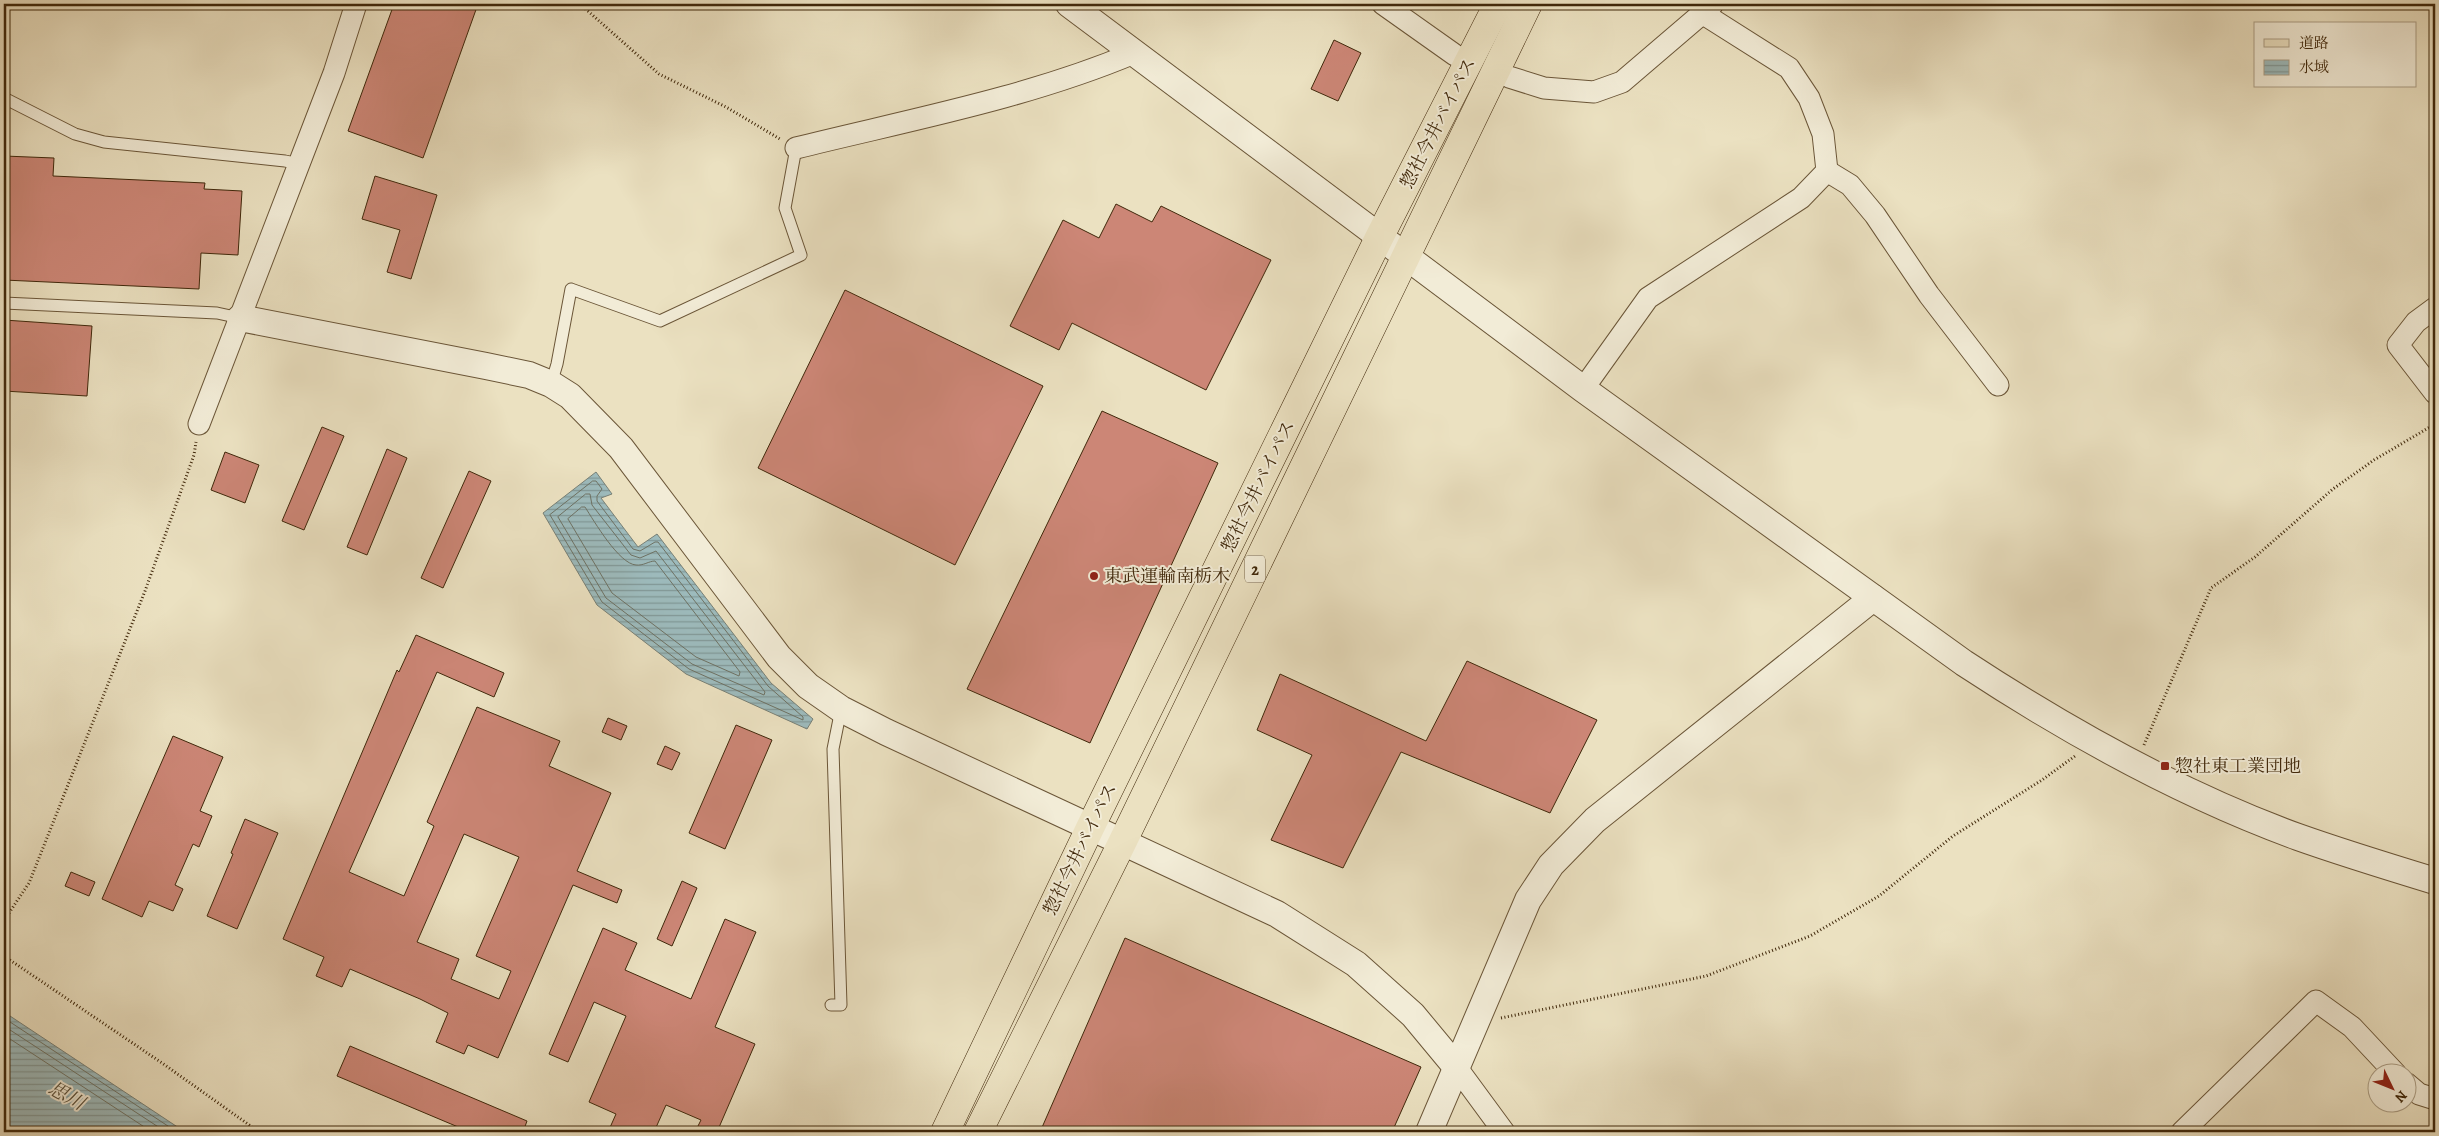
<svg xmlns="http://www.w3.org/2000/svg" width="2439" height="1136" viewBox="0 0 2439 1136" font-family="Alegreya,'Noto Serif JP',serif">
<defs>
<pattern id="water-rules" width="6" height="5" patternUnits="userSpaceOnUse" patternTransform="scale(1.25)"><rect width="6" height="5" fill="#9dbbbd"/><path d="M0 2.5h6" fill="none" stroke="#819898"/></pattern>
</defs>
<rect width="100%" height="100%" fill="#ebe1c1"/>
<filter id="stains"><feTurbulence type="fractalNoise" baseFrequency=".004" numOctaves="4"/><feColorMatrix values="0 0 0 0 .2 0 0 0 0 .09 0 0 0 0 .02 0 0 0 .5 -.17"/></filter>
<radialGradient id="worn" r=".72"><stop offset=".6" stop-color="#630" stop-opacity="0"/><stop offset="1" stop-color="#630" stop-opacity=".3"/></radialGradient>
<g fill="url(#water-rules)" stroke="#788076">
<path d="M596,472L612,494L601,498L638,547L657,534L771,683L813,719L807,729L686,674L597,605L543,513Z"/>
<path d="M4,1012L179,1128L185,1132H4Z"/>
</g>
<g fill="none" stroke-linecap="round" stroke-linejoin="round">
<g stroke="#6e7264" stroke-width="1">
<path d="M593,481H596L602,489L597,496V501L633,549L640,551L655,542H658L768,686L803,717V720L689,669L602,602L550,515Z"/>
<path d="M586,494H590L592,505L631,555L640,558L656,551L765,692L764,695L692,664L606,598L558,517Z"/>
<path d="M582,507H585C594,521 619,564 636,565C643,566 649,561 655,561L740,672L739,676L696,657L612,593L568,519Z"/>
<path d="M4,1018L177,1132"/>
<path d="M4,1026L166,1132"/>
<path d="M4,1035L152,1132"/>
</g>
</g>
<g fill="#cc8676" stroke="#40280b" fill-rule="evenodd">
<path d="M394,4H478L423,158L348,131Z"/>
<path d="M1334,40L1361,53L1338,101L1311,89Z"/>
<path d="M4,156L54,158L53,176L205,183L204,189L242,191L238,255L201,253L199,289L4,280Z"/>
<path d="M375,176L437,195L411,279L387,272L400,230L362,219Z"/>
<path d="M1116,204L1152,222L1161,206L1271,260L1206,390L1072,323L1059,350L1010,326L1063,220L1099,238Z"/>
<path d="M845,290L1043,386L955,565L758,468Z"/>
<path d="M4,320L92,326L87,396L4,391Z"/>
<path d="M1102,411L1218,463L1090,743L967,689Z"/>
<path d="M322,427L344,436L304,530L282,521Z"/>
<path d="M387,449L407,458L367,555L347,547Z"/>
<path d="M225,452L259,465L245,503L211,490Z"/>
<path d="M469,471L491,481L443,588L421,578Z"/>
<path d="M416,635L504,673L494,697L437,672L349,872L404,896L434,826L427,822L477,707L560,741L549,766L611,793L577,871L622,890L617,903L573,885L498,1058L468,1045L464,1054L436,1042L448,1013L420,999L350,969L342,987L316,976L324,957L283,939L397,670L399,672ZM464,834L519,857L476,956L511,971L499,999L451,979L459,959L417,942Z"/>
<path d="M1467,661L1597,720L1550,813L1401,752L1343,868L1271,840L1312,755L1257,730L1280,674L1426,741Z"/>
<path d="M608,718L627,726L621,740L602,732Z"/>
<path d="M736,725L772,740L725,849L689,833Z"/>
<path d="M173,736L223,757L200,811L212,816L199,847L193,844L175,885L183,889L173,911L149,901L142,917L102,899Z"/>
<path d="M665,746L680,753L672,770L657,764Z"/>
<path d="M245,819L278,833L237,929L207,916L233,854L231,853Z"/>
<path d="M71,872L95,882L89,896L65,886Z"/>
<path d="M682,881L697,888L672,946L657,939Z"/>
<path d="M725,919L756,932L715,1027L755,1044L717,1132H695L701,1120L666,1105L654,1132H608L616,1114L589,1102L626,1016L594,1002L568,1062L549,1054L603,928L637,943L625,970L691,999Z"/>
<path d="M1125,938L1421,1067L1392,1132H1040Z"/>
<path d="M350,1046L527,1121L523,1132H470L337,1076Z"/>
</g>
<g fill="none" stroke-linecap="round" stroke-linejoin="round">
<defs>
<g id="service">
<path d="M4,98L75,134L104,142L285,161L300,164"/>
<path d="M4,303L217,313L240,318"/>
<path d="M551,384L557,364L571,289L660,321L801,255L785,208L796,148"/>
<path d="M831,1005H841L833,749L841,709"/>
</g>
<g id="minor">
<path d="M1383,4L1455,55"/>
<path d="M1509,77L1544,88L1594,92L1622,82L1712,5"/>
<path d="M796,148C909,120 1027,98 1134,53"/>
<path d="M1827,171L1850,185L1875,215L1929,295L1998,385"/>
<path d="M2435,308L2416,322L2398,345L2435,393"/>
<path d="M1583,389L1648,298L1801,198L1827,171L1823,134L1809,98L1789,68L1702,13"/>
<path d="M199,424L334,73L356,4"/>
<path d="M1457,1068L1504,1132"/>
<path d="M2406,1083L2419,1094L2435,1099"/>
<path d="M2182,1132L2316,1001L2352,1027L2396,1074"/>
</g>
<g id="tertiary">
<path d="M1069,4L1583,389L1964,663C2069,732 2180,794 2298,837C2343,853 2389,867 2435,881"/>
<path d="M240,318L486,366L529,375L551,384L570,396L621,448L779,657L808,686L841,709L886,732L1277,914L1356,964L1413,1015L1457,1068"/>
<path d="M1429,1132L1528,900L1551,865L1595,820L1873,598"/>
</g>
<g id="primary">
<path d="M945,1132L1090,828L1379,238L1498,4"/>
<path d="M978,1132L1122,843L1528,4"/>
</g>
</defs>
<use href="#service" stroke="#6b5638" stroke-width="13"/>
<use href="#minor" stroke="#6b5638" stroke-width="23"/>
<use href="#tertiary" stroke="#6b5638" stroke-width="28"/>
<use href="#primary" stroke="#40280b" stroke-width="29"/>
<g stroke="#40280b" stroke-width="3" stroke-dasharray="1 2.5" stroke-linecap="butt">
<path d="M580,4L659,74L726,107L780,139"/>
<path d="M2144,745L2211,588L2255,557L2333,489L2374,460L2435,424"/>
<path d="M4,914L7,916L29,883L145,591L194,455L196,442"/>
<path d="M4,956L162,1063L259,1132"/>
<path d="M1501,1018L1706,976L1810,936L1879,896L1953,836L2042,780L2075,756"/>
</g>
<use href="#service" stroke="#f2ecd7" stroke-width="11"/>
<use href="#minor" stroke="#f2ecd7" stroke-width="21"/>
<use href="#tertiary" stroke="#f2ecd7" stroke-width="26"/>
<use href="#primary" stroke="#ebe1c1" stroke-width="28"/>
</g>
<g fill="#8f2418" stroke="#f2ecd7" stroke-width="2">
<circle cx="1094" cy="576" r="5"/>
<rect x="2160" y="761" width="10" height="10" rx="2.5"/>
</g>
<g text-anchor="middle" stroke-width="4" stroke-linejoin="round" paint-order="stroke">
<rect fill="#f2ecd7" stroke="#756348" stroke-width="1" x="1245" y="555.5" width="20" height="27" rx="4"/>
<g font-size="16" font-weight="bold" fill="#40280b">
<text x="1255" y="575">2</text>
</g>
<g font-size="18" fill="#40280b" stroke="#f2ecd7">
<text transform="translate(1438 123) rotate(-63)" y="6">惣社今井バイパス</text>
<text transform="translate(1258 486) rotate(-64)" y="6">惣社今井バイパス</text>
<text transform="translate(1080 849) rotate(-64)" y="6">惣社今井バイパス</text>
</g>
<g font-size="18" fill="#40280b" stroke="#f2ecd7" text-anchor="start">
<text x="1104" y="582">東武運輸南栃木</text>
<text x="2175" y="772">惣社東工業団地</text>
</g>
<g font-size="19" font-style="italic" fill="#574d38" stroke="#f2ecd7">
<text transform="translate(67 1095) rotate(29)" y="7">思川</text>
</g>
</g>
<rect width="2439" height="1136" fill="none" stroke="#ebe1c1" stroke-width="20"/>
<rect x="5" y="5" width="2429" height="1126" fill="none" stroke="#40280b" stroke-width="2.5"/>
<rect x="10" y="10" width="2419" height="1116" fill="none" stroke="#40280b"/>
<rect x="2254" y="22" width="162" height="65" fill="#f2ecd7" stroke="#ab9e85"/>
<rect x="2264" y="39" width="25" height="8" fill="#ebe1c1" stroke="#ab9e85"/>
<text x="2299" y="48" font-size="15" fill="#40280b">道路</text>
<rect x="2264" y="60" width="25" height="15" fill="url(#water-rules)" stroke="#ab9e85"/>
<text x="2299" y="72" font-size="15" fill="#40280b">水域</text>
<g transform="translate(2392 1088) rotate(133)"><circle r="24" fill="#f2ecd7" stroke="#ab9e85"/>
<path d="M0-4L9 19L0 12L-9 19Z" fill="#8f2418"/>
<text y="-8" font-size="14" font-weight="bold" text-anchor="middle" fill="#40280b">N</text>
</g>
<rect width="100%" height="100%" filter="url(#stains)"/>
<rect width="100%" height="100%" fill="url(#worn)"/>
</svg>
